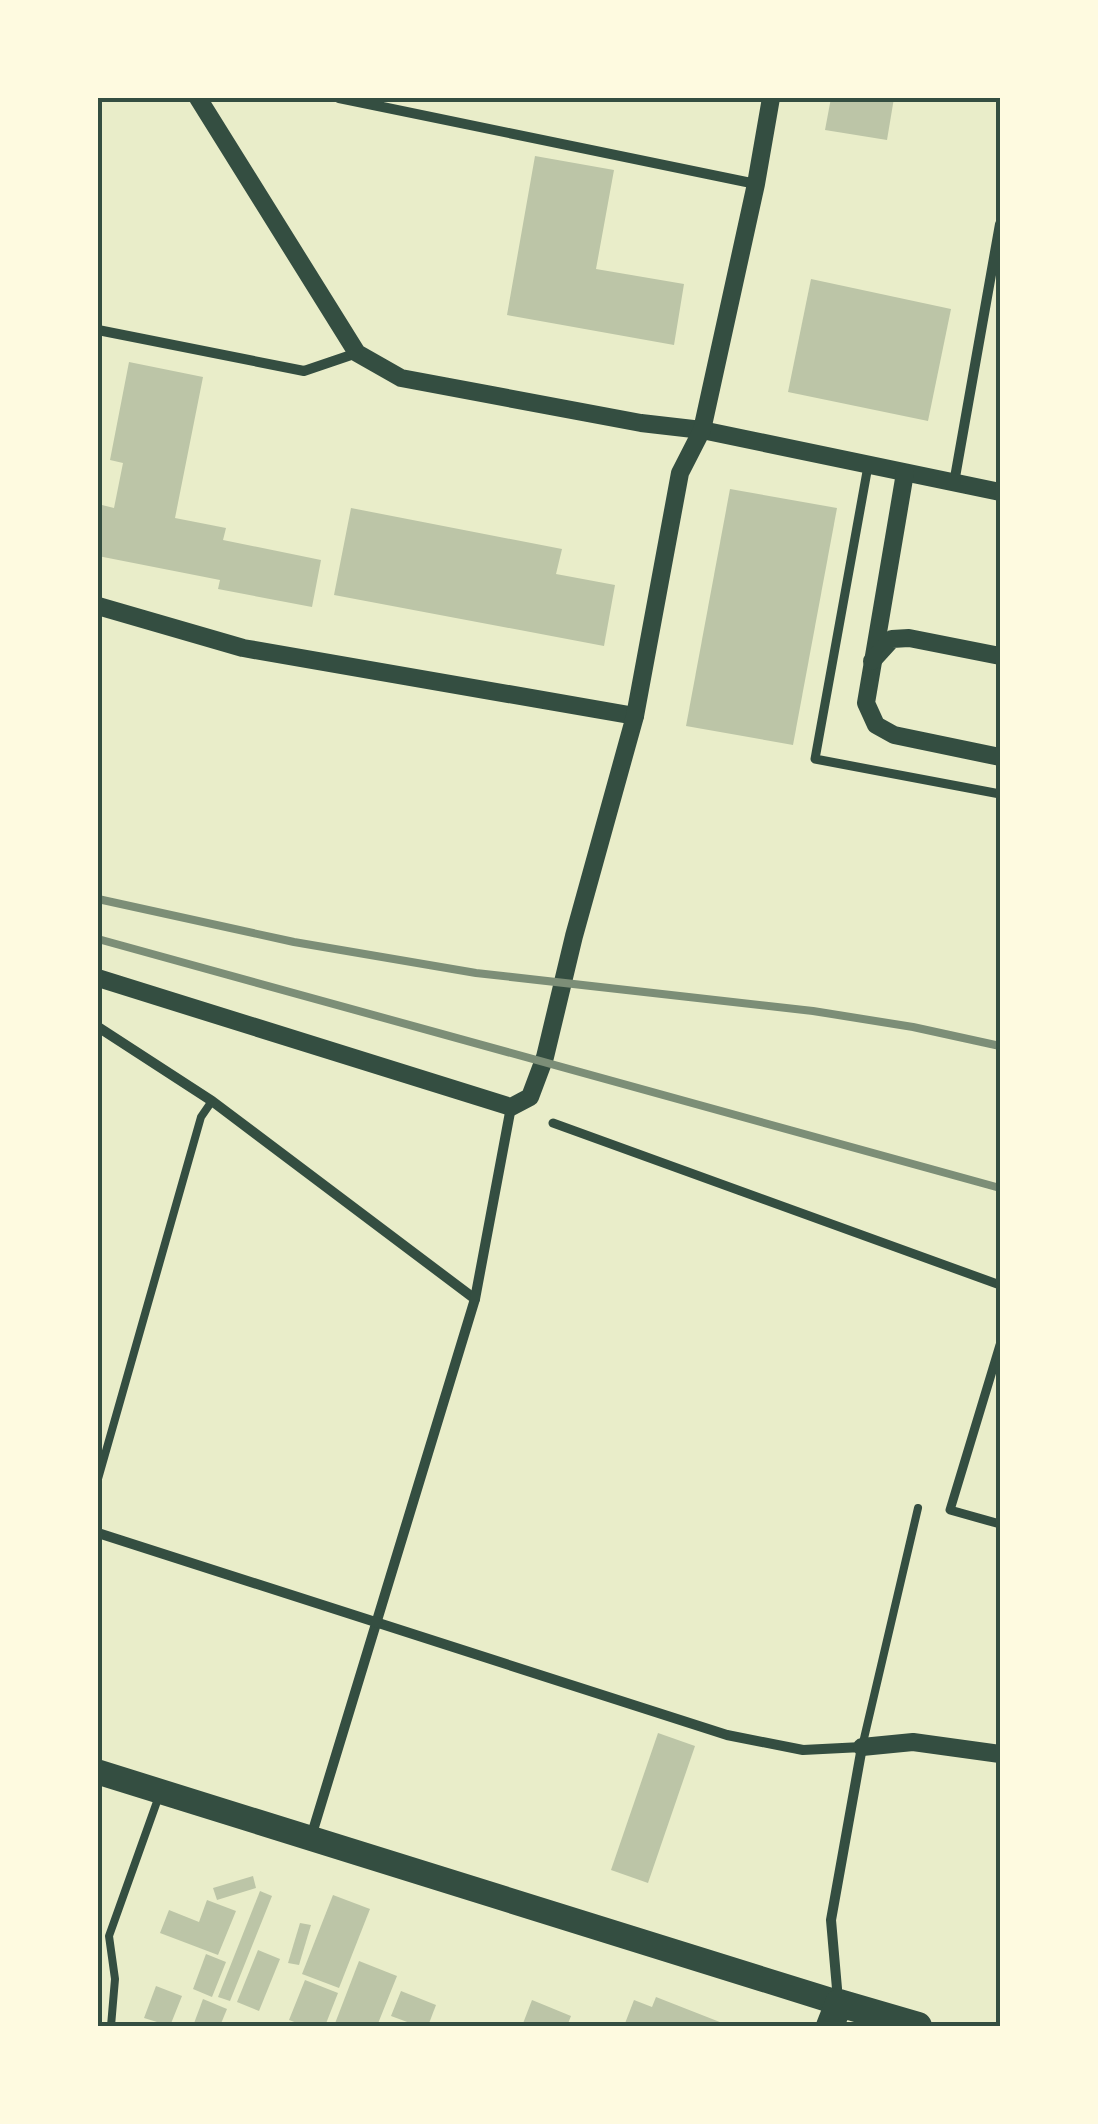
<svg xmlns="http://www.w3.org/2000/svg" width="1098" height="2124" viewBox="0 0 1098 2124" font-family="'Fira Sans Condensed',sans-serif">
<rect width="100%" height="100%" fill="#e9edc9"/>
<g fill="#bcc5a7">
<path d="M831,98H894L887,140L825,130Z"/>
<path d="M535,156L614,170L596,269L684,284L674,345L507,315Z"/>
<path d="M811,279L951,309L928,421L788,392Z"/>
<path d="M129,362L203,377L175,518L226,528L223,540L321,560L312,607L218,589L220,580L98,556V528L102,505L114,508L123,463L110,460Z"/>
<path d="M730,489L837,508L793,745L686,726Z"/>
<path d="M351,508L562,549L556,574L615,585L604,646L334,595Z"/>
<path d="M658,1733L695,1746L648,1883L611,1870Z"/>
<path d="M253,1876L256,1888L217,1900L213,1888Z"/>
<path d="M260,1891L272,1896L230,2001L218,1997Z"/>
<path d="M333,1895L370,1909L339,1988L302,1974Z"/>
<path d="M207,1900L236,1911L218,1955L160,1933L169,1910L199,1922Z"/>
<path d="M300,1923L311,1925L299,1965L288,1963Z"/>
<path d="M258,1950L280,1959L259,2011L237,2002Z"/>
<path d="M206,1954L226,1962L212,1997L193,1989Z"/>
<path d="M359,1961L397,1976L377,2026H334Z"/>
<path d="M305,1980L338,1993L325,2026H305L289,2020Z"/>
<path d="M156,1986L182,1996L170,2026L144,2018Z"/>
<path d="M401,1991L436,2005L428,2026H418L391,2016Z"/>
<path d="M656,1997L730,2026H624L634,2000L652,2007Z"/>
<path d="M203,1999L227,2009L220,2026H193Z"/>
<path d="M532,2000L571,2016L567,2026H522Z"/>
</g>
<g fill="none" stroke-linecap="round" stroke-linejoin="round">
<g stroke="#344e41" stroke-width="8">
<path d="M98,1479L201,1117L212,1101"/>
<path d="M862,1747L918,1508"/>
<path d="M111,2026L115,1979L109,1936L159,1796"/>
</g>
<g stroke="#344e41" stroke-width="9">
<path d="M868,466L815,759L1000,794"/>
<path d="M553,1123L1000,1285"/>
<path d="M1000,1345L950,1510L1000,1524"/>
</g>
<g stroke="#344e41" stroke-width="10">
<path d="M339,98L756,184"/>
<path d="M98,330L304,371L357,353"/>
<path d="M954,483L1000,224"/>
<path d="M98,1027L212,1101L475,1299L311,1837"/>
<path d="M475,1299L511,1107"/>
<path d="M98,1533L727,1735L803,1750L862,1747L831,1920L838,2000"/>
</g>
<g stroke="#344e41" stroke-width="18">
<path d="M198,98L357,353L401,378L641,423L702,430L1000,492"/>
<path d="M905,473L866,703L876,725L894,735L1000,757"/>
<path d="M98,606L243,648L635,716"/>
<path d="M872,661L892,639L909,638L1000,656"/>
<path d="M98,978L511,1107L530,1097L545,1057L574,936L635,716L680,473L702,430L756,184L771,98"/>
<path d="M862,1747L913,1742L1000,1754"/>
</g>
<path stroke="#344e41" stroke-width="25" d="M98,1772L839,2003"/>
<path stroke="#344e41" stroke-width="28" d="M830,2026L839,2003L918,2026"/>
<g stroke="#7c8e77" stroke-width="8">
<path d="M98,899L294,942L476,973L813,1011L913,1027L1000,1046"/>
<path d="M98,939L1000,1188"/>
</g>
</g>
<rect width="1098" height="2124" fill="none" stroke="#fefae0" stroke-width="200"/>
<rect x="100" y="100" width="898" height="1924" fill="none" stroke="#344e41" stroke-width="4"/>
</svg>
